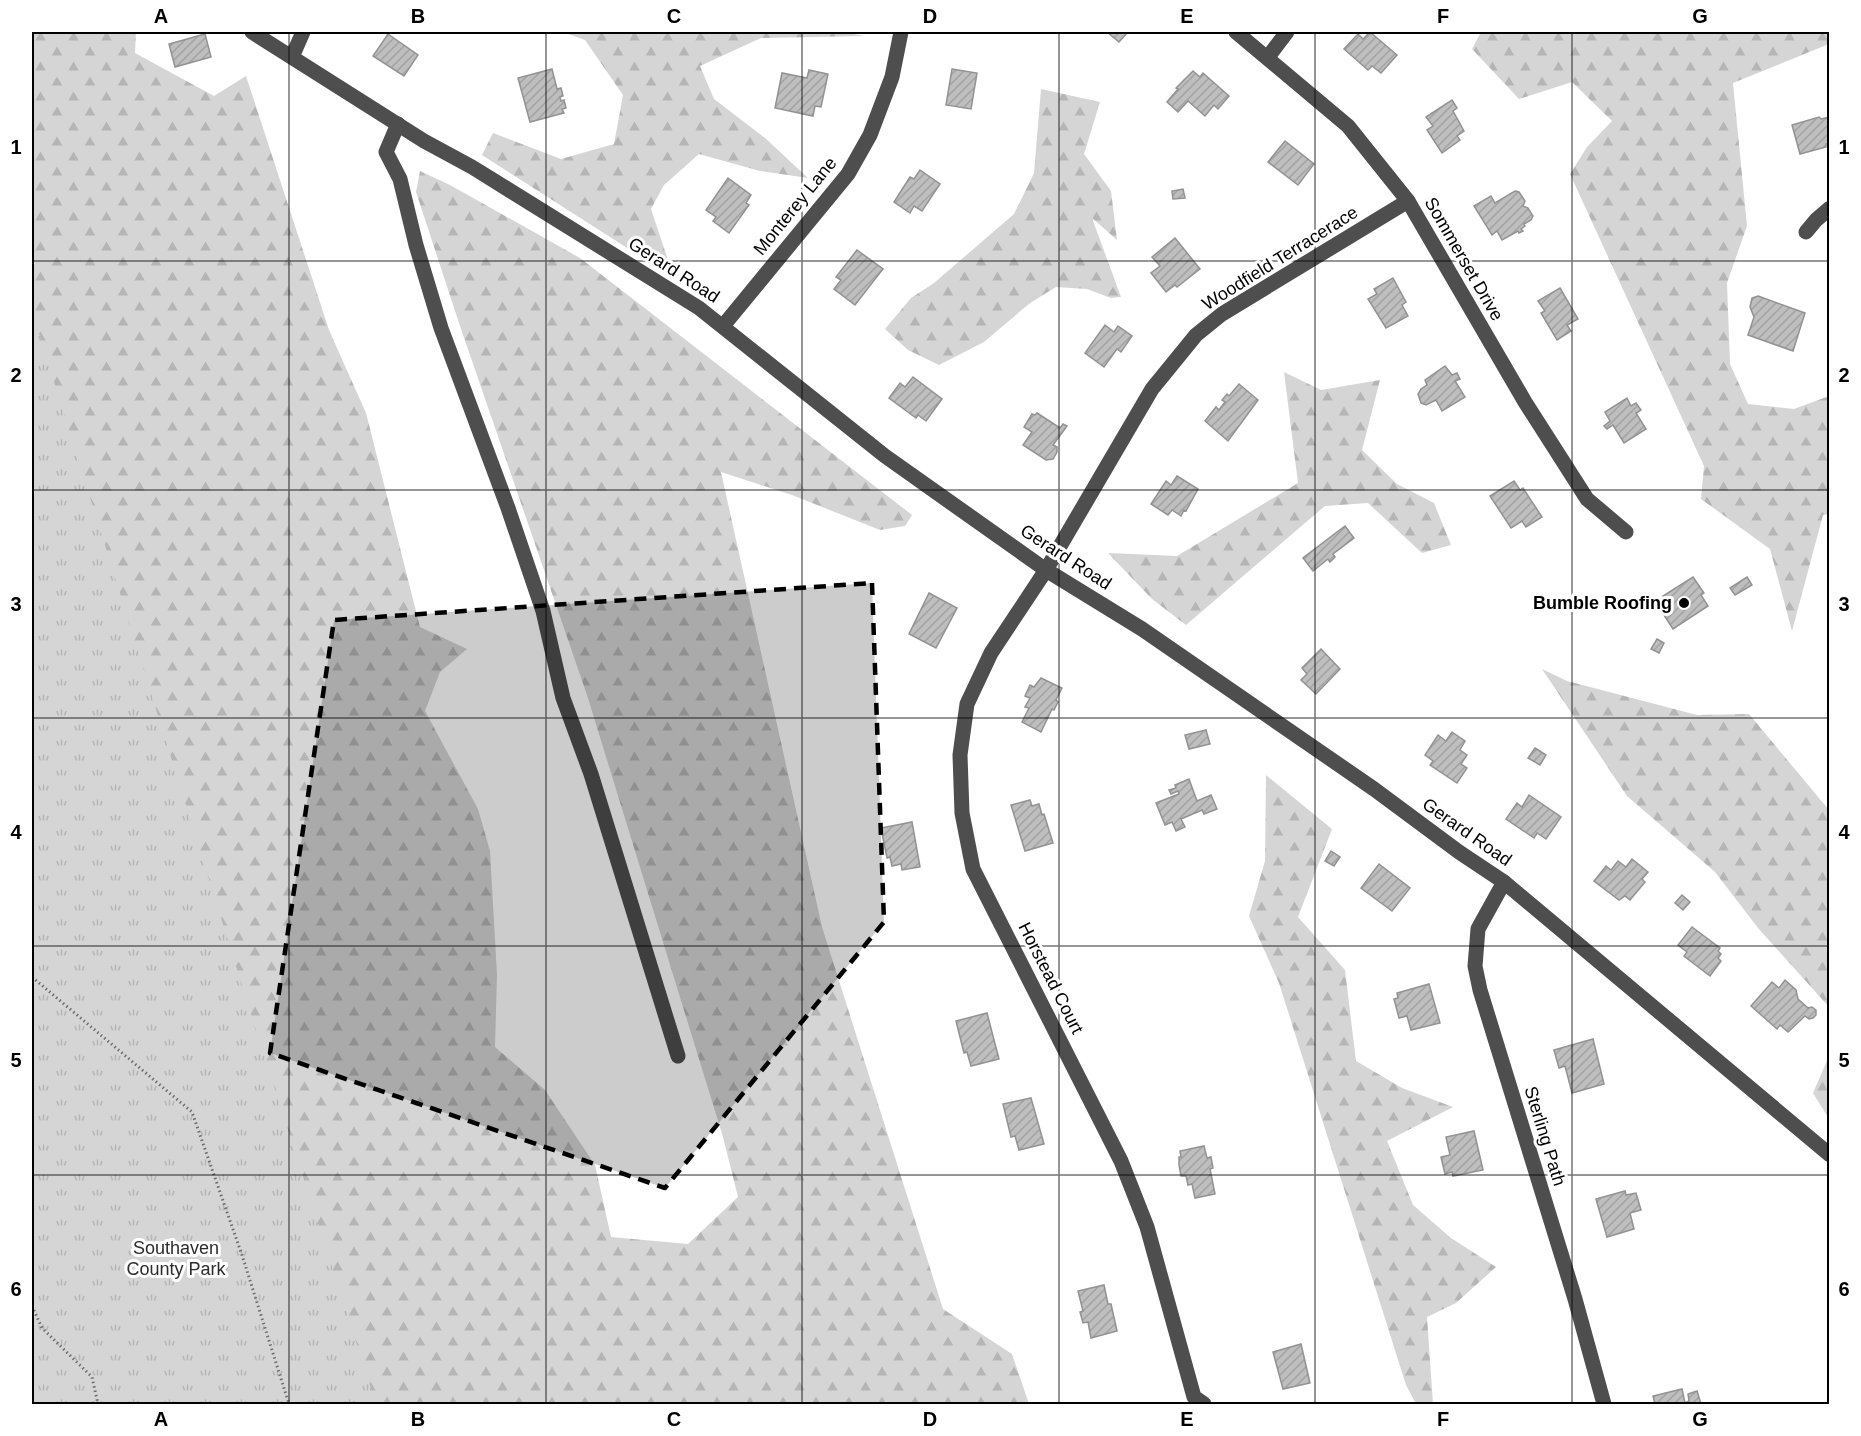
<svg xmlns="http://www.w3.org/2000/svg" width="1861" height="1436" viewBox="0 0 1861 1436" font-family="Arial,sans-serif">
<defs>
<pattern id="forest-firs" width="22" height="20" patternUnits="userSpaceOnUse" patternTransform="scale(1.5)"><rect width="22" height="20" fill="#d5d5d5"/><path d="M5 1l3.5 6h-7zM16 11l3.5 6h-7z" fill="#b5b5b5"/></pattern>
<pattern id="park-tufts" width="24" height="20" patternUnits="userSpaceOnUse" patternTransform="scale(1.5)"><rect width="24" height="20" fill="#d5d5d5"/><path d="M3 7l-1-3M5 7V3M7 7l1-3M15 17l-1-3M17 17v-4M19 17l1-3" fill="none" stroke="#b5b5b5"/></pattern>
<pattern id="building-hatch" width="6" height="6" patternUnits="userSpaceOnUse" patternTransform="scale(1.5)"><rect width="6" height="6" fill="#bebebe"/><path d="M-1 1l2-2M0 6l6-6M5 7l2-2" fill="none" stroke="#a2a2a2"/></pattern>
</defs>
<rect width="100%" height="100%" fill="#fff"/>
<g fill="url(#forest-firs)">
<path d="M32,32H136L135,53L214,96L246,76L329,330L366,413L420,627L467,649L440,672L425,711L478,809L490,851L497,975L495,1047L545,1090L595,1165L611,1237L688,1244L738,1197L723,1137L587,695L460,326L416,192L420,171L450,185L580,258L912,515L905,526L880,530L792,495L721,472L822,927L943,1309L1012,1354L1029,1404H32Z"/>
<path d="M563,32H844L864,36L761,38L700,66L714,99L765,138L808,178L760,171L699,154L664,185L651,209L674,278L482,155L493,133L561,159L614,144L623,95L585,40Z"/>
<path d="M1481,32H1829V44L1733,83L1747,226L1727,283L1730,364L1748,404L1794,409L1829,396V514L1823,515L1792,631L1770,549L1701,499L1704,466L1570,174L1587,147L1612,121L1572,82L1519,99L1472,49Z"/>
<path d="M1041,89L1100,102L1084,154L1111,191L1117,240L1092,218L1121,297L1111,298L1087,289L1056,287L1030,303L984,342L939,365L908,350L885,329L911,298L934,283L1014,214L1034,173Z"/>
<path d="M1284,372L1321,390L1380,380L1362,450L1397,484L1434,503L1451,545L1422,553L1368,503L1325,506L1186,625L1152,599L1108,553L1177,556L1298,483Z"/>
<path d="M1542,669L1567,681L1697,715L1749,714L1829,810V1007L1758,928L1715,872L1627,796Z"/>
<path d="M1266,775L1332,829L1298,917L1345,970L1356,1061L1402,1088L1453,1107L1387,1141L1413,1205L1451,1238L1496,1267L1456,1303L1427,1317L1433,1404H1416L1406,1385L1279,983L1249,916L1265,861Z"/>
<path d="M1829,1056V1119L1813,1093Z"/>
</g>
<path fill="url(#park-tufts)" d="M32,311L255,1027L376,1404H32Z"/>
<g fill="url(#building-hatch)" stroke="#929292" stroke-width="1.5">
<path d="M1107,32H1128L1119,42Z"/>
<path d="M1370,32L1397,55L1381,73L1372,66L1368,70L1344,49L1358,34L1363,39Z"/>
<path d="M205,34L211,57L175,67L169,44Z"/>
<path d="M388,34L418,55L404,76L373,56Z"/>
<path d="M552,69L557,89L561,88L563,96L560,97L561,101L564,100L566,108L562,109L564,113L530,122L518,78Z"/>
<path d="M952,69L977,73L971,109L946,105Z"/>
<path d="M809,70L828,74L821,107L815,106L813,116L775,108L782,73L807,78Z"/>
<path d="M1193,71L1200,77L1203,73L1229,96L1218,109L1214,105L1205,116L1188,101L1178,112L1167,102L1178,89L1176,88Z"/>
<path d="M1452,100L1457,108L1453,111L1464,131L1457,136L1460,140L1442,153L1427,130L1433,126L1426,117Z"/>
<path d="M1819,117L1821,119L1830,117V143L1826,144V147L1800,154L1792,125Z"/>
<path d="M1285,141L1314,164L1298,185L1268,162Z"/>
<path d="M920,170L940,184L922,211L914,206L910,213L894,202L910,177L914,179Z"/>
<path d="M728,178L751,195L746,203L749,205L729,233L713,221L716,217L706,210Z"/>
<path d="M1183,189L1185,198L1173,199L1172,191Z"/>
<path d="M1515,191L1519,192L1525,201L1523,206L1528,208L1533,216L1531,220L1524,224L1525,226L1521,229L1523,231L1519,233L1518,231L1502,240L1497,231L1492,235L1474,206L1491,196L1495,203Z"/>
<path d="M1175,238L1200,269L1177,287L1175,285L1166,292L1151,273L1160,266L1152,257Z"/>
<path d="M857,250L883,269L855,305L834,289L841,280L836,277Z"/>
<path d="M1393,278L1406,302L1402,305L1408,316L1386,328L1368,299L1377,294L1374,289Z"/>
<path d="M1560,288L1578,319L1567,325L1571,331L1557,340L1541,313L1545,311L1538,301Z"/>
<path d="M1758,296L1805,313L1793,351L1748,335L1754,317L1750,307L1752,298Z"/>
<path d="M1105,325L1114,332L1118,326L1132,336L1121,352L1117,349L1104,367L1085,353Z"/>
<path d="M1445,366L1452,375L1457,373L1460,379L1455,381L1465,397L1442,411L1436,400L1426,405L1421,403L1418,394L1421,389L1427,385L1425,380Z"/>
<path d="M913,377L942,399L926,421L918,415L916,418L889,398L900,383L905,387Z"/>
<path d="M1239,384L1258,400L1228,441L1205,421L1216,407L1219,410L1225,402L1222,400L1227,394L1229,396Z"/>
<path d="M1627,398L1631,406L1636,403L1641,410L1636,413L1646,429L1624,443L1613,425L1607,429L1604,426L1610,421L1605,412Z"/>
<path d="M1037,413L1060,428L1063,424L1067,426L1053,445L1057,447V452L1053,459L1046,460L1023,445L1032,432L1024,427L1032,414L1035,415Z"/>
<path d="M1177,476L1198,489L1186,511L1184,510L1181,516L1172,510L1168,515L1151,504L1166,481L1171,485Z"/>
<path d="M1514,481L1520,490L1523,488L1542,517L1526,527L1522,521L1511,528L1490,496Z"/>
<path d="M1345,526L1354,538L1333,554L1335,557L1330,562L1328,559L1313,571L1303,558Z"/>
<path d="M1693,577L1704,593L1701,595L1708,606L1673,629L1658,606L1666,601L1663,596Z"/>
<path d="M1747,577L1752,585L1735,595L1730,588Z"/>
<path d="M929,593L957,608L936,648L909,634Z"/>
<path d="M1657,639L1664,643L1659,653L1651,649Z"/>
<path d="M1321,649L1340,669L1316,694L1301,680L1307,674L1302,668Z"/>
<path d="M1041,678L1062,688L1056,700L1058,702L1054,710L1052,709L1041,732L1022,722L1029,708L1025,707L1030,698L1025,696L1030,685L1034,687Z"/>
<path d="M1206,730L1210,744L1189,749L1185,735Z"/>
<path d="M1452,732L1465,741L1460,750L1467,755L1461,764L1467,768L1457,783L1430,765L1433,761L1425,755L1438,735L1446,741Z"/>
<path d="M1535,748L1546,755L1540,765L1528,758Z"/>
<path d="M1189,779L1197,801L1211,795L1217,809L1204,814L1202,810L1181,819L1185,827L1176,831L1172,822L1165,825L1156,803L1179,794L1178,791L1171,794L1169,790L1176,788L1175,785Z"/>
<path d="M1529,795L1561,817L1546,839L1537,833L1534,838L1506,819L1517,803L1522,807Z"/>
<path d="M1030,800L1032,806L1039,804L1042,815L1044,814L1053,843L1025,851L1011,805Z"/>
<path d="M912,822L920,867L902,870L901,864L892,866L890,857L887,858L881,828Z"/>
<path d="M1331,851L1340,857L1334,866L1325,861Z"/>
<path d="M1632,859L1648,872L1642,879L1645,882L1630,900L1625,896L1619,900L1594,881L1606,866L1611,870L1618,861L1626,867Z"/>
<path d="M1379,864L1410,888L1392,911L1361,888Z"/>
<path d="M1682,895L1690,902L1683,910L1675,903Z"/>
<path d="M1692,927L1720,948L1718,951L1721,954L1718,958L1721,961L1710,976L1684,956L1687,952L1678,945Z"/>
<path d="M1785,980L1796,990L1798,999L1808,1008L1812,1007L1816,1010V1015L1813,1018L1809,1019L1805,1016L1788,1032L1780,1025L1777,1029L1751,1006L1772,982L1779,988Z"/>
<path d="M1429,984L1440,1023L1411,1030L1407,1016L1399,1018L1394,999L1398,998L1397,993Z"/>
<path d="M987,1013L999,1059L971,1066L967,1052L964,1053L956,1021Z"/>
<path d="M1593,1039L1604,1084L1572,1093L1565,1066L1559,1068L1554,1050Z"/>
<path d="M1031,1098L1044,1144L1019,1150L1015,1136L1011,1137L1003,1104Z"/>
<path d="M1474,1131L1483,1170L1453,1176L1452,1172L1445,1174L1441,1157L1450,1155L1446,1137Z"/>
<path d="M1204,1146L1207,1158L1211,1157L1213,1168L1210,1169L1215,1194L1195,1198L1192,1184L1188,1185L1186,1176H1181L1179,1165V1157H1181L1180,1151Z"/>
<path d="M1625,1191L1626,1195L1636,1193L1641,1210L1630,1213L1634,1229L1607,1237L1596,1199Z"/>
<path d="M1104,1285L1108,1304H1111L1117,1331L1091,1338L1088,1322L1083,1323L1080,1312L1083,1311L1078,1291Z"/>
<path d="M1301,1344L1310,1383L1283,1389L1273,1352Z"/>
<path d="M1682,1389L1685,1403L1689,1401L1688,1394L1697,1391L1701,1404H1655L1653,1396Z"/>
</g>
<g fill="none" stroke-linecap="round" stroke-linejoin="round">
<g stroke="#707070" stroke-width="3" stroke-dasharray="1.5 3" stroke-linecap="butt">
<path d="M32,977L192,1112L242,1255L289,1404"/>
<path d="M32,1306L42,1328L92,1377L98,1404"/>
</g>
<g stroke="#4e4e4e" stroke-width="15">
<path d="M252,32L424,141L472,167L699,308L885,456L1046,570L1142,629L1374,789L1459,852L1504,882L1830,1155"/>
<path d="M1236,32L1348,126L1408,201L1525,402L1587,499L1626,532"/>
<path d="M292,57L303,32"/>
<path d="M1268,57L1287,32"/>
<path d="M398,124L386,152L400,179L416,245L441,328L508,508L543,611L563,698L591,774L678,1056"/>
<path d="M1806,232L1816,220L1830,208"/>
<path d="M723,326L848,174L870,135L892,77L901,32"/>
<path d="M1504,882L1478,929L1475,966L1480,990L1575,1299L1604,1404"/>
<path d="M1204,1404L1194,1397L1147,1227L1121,1161L973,869L962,813L960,755L967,704L991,653L1046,570L1152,389L1196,335L1222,314L1408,201"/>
</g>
</g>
<path fill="#000" fill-opacity="0.2" stroke="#000" stroke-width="4.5" stroke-dasharray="12 8" stroke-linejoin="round" d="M872,583L884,922L665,1188L270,1053L334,620Z"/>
<path fill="none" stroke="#000" stroke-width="1.5" stroke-opacity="0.55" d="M289,32V1404M546,32V1404M802,32V1404M1059,32V1404M1315,32V1404M1572,32V1404M32,261H1830M32,490H1830M32,718H1830M32,946H1830M32,1175H1830"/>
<circle fill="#000" stroke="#fff" stroke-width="2" cx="1684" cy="603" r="6"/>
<g text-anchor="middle" stroke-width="6" stroke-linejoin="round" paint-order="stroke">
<g font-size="18" fill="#000" stroke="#fff">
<text transform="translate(795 206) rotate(-51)" y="6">Monterey Lane</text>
<text transform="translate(1280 258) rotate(-32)" y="6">Woodfield Terracerace</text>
<text transform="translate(1464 259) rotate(60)" y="6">Sommerset Drive</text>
<text transform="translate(674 270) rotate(33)" y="6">Gerard Road</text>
<text transform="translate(1066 557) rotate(33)" y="6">Gerard Road</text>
<text transform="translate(1467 832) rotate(35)" y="6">Gerard Road</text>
<text transform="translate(1051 978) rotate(63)" y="6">Horstead Court</text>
<text transform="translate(1545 1136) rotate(73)" y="6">Sterling Path</text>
</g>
<g font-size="18" font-weight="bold" fill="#000" stroke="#fff" text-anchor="end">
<text x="1672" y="609">Bumble Roofing</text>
</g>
<g font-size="18" fill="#2c2c2c" stroke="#fff">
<text x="176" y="1254">Southaven<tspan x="176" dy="21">County Park</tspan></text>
</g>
</g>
<rect width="1861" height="1436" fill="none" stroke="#ffffff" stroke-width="66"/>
<rect x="33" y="33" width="1795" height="1370" fill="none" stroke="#000" stroke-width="2"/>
<g font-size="20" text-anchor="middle" font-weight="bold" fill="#000">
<text x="161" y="23">A</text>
<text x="418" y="23">B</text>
<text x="674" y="23">C</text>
<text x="930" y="23">D</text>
<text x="1187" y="23">E</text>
<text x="1443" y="23">F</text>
<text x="1700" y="23">G</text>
<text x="16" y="154">1</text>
<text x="1844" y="154">1</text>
<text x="16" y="382">2</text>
<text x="1844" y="382">2</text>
<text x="16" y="611">3</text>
<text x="1844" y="611">3</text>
<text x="16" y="839">4</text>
<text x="1844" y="839">4</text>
<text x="16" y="1067">5</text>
<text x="1844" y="1067">5</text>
<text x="16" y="1296">6</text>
<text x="1844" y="1296">6</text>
<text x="161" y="1426">A</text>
<text x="418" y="1426">B</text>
<text x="674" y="1426">C</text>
<text x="930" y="1426">D</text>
<text x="1187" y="1426">E</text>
<text x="1443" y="1426">F</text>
<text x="1700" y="1426">G</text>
</g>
</svg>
